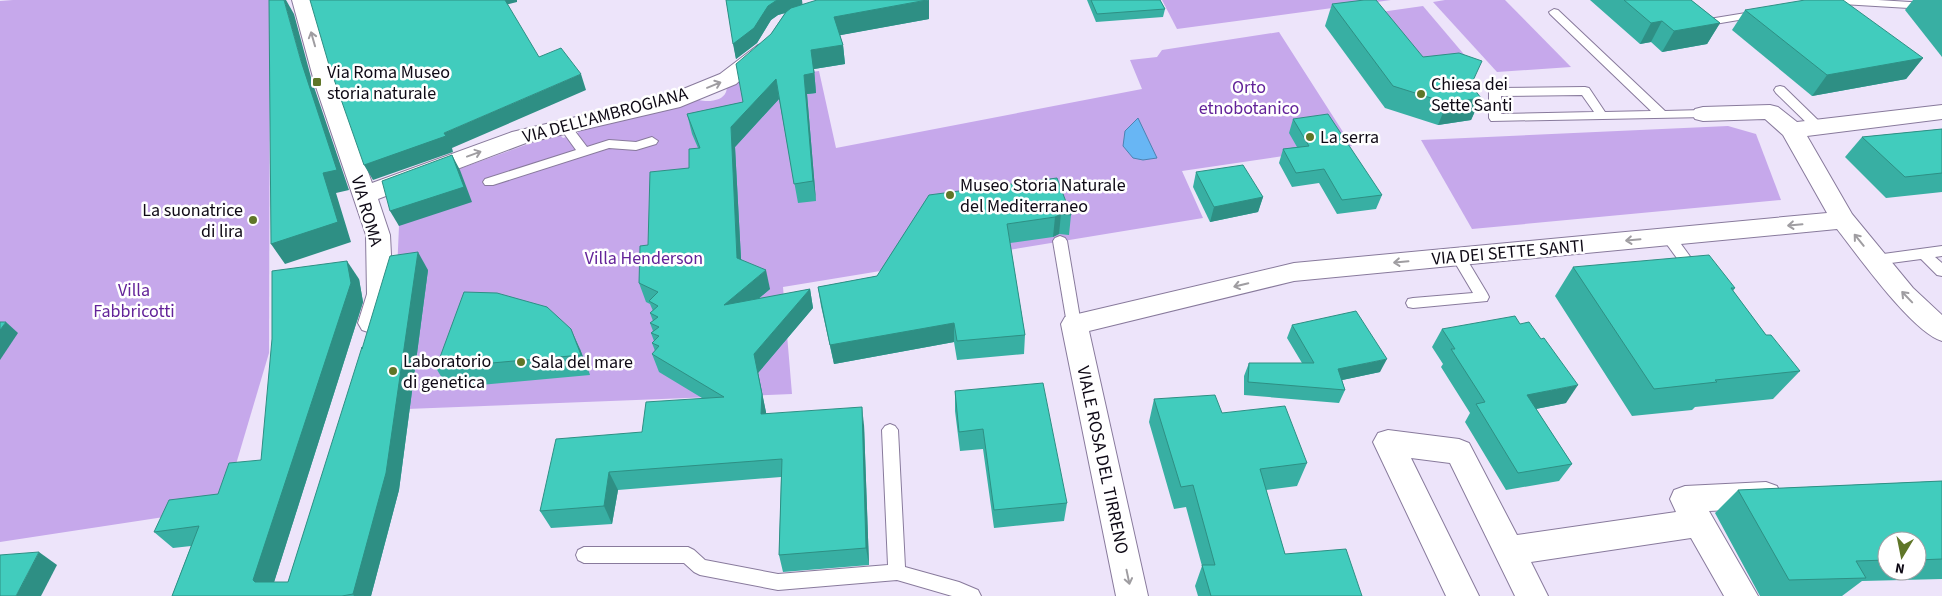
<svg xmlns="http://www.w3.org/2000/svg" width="1942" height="596" viewBox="0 0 1942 596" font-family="'Source Sans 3',sans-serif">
<rect width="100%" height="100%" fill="#ede4fa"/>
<g fill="#c6a8eb">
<path d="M13,0H270L269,353L223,508L0,542V1Z"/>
<path d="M1162,0H1391L1177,29Z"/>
<path d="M1445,0H1505L1571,67L1497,72L1433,2Z"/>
<path d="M1423,6L1473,65L1422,72L1374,13Z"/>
<path d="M1279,32L1352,146L1182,171L1203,218L783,287L792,394L355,411L397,272L399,226L389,192L459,169L550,136L560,135L563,138L578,133L581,125L693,97C700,103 722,103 726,92C727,89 727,86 727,84C749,72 792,75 819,71L836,148L1142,89L1130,60L1157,57L1162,50Z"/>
<path d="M1728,126L1756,134L1781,200L1472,229L1421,140Z"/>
</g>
<path fill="#68b6f4" stroke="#4d82b1" d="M1138,118L1157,158L1143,160L1133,158L1123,146L1125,131Z"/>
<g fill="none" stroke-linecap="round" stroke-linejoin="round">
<defs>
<g id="service">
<path d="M1832,0H1878L1942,4V10L1842,4L1828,7L1823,4Z"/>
<path d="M1554,9L1558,10L1665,111L1703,110L1707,111L1709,114L1707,117L1491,121L1489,118V92L1495,88L1585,87L1589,88L1605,112L1651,111L1550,14L1549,12ZM1582,95L1594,112L1501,114V96Z"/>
<path d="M1758,11L1763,14L1762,16L1709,25L1704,22L1709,19Z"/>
<path d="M1780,86L1784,87L1822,124L1824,127L1822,130H1814L1776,93L1774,90L1776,87Z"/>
<path d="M564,121L568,122L587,147L609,140L636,142L652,137L658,141L656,144L636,150L609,148L493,185H485L483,182L485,179L576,150L558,125Z"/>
<path d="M1668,231L1673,233L1689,255L1691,258L1689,261H1679L1663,239L1661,236L1663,233Z"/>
<path d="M1060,236L1065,238L1067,241L1081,324L1079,328L1074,329L1069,328L1067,324L1053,241L1055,238Z"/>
<path d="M1942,246V256L1935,257L1942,263V276L1937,275L1921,259L1876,265L1871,263L1869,260L1871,257L1876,255Z"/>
<path d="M1458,251L1463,253L1487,293L1489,297L1487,301L1413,308L1408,307L1406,303L1408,299L1413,298L1473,293L1451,256L1453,253Z"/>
<path d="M890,424L895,426L898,430L905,567L959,582L978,590L981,596H952L897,580L778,590L700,575L694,572L684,563H584L578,560L576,555L578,550L584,547H688L694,550L705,560L778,574L888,565L882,430L885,426Z"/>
</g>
<g id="minor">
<path d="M292,0H312L336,81L372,183L512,132L666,96L720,74L758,45L765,43L772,45L775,49L736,84L680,107L526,143L378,199L390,235L393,294L380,330L371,333L362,330L358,323L367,294L366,235L314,81Z"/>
<path d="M1770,105L1778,107L1797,122L1942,105V119L1807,136L1852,214L1913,288L1942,315V341C1912,332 1859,257 1837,229L1294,281L1089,331L1148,596H1116L1061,324L1065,317L1294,263L1827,213L1783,135L1765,119L1703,121L1695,119L1692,114L1695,109L1703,107Z"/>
<path d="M1388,430L1459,439L1469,443L1517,535L1676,512L1670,499L1674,490L1685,486L1766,482L1777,486L1781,495L1777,504L1766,508L1709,511L1758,596H1724L1691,538L1531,562L1548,596H1515L1450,463L1411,458L1479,596H1446L1373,442L1378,433Z"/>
</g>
</defs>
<use href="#service" stroke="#887a9c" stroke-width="2"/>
<use href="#minor" stroke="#887a9c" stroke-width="2"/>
<use href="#service" fill="#fff" fill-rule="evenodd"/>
<use href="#minor" fill="#fff" fill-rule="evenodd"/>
</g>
<g fill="#38afa3" fill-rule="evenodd">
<path d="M726,0H802V4L929,0V19L840,35L843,45L845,64L814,69L816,93L807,94L816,201L798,203L779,99L735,147L741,259L770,289L758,299L810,289L813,308L758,373L766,413L864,425L869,565L783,572L779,555L781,477L618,490L612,524L551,528L540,511L642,432L702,398L659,372L652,354L655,351L652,343L654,341L651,333L653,331L650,323L653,321L650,313L653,311L650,304L646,302L639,283L648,245L689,168L698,148L692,134L687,114L743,102L771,34L785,13L778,15L771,20L757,43L736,59Z"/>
<path d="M1087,0H1160L1165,9L1163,17L1096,22Z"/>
<path d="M1590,0H1691L1720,23L1707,44L1662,52L1651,42L1640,44Z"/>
<path d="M1913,0H1942V57L1905,10Z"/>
<path d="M1332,4L1471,86L1481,98L1471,120L1438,125L1385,108L1325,26Z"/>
<path d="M1745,10L1923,58L1906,79L1812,96L1732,30Z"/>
<path d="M1293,119L1382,195L1376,209L1337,214L1319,183L1292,187L1279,163L1283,149L1297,147L1289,133Z"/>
<path d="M1942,129V192L1886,198L1845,157L1862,137Z"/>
<path d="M1196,172L1263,197L1258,212L1210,222L1193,187Z"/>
<path d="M929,195L1071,215L1069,235L1059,234L1053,237L1010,243L1025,335L1024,354L957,360L954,342L834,364L821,306L818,287L877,276Z"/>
<path d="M1573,267L1735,288L1733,291L1766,335L1800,371L1773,399L1695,407L1692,410L1632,416L1555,296Z"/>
<path d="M428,270L399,490L371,596H172L191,546L173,548L154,532L218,494L261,460L359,279L363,302L274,582H288L363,348Z"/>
<path d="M1292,325L1380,372L1342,380L1345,390L1339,403L1244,395V376L1249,363H1302L1287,338Z"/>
<path d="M1442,329L1566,403L1536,409L1572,464L1559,481L1506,490L1465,422L1470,413L1441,367L1443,364L1432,347Z"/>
<path d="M580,349L590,375L448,388L436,368Z"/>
<path d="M955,391L1067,503L1064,521L994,528L983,449L960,451L955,411Z"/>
<path d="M1154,399L1222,413L1307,463L1297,486L1266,490L1285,554L1362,596H1198L1195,586L1202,566L1186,507L1174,509L1149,422Z"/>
<path d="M1942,481V579L1862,581L1842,596H1760L1715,513L1738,490ZM1887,541H1917V571H1887Z"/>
</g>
<g fill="#2e8f84">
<path d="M284,0H286L294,14L312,81L349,190L336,193L351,242L285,264L271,244L323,173L301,61Z"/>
<path d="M503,0H517V2L505,5Z"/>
<path d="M777,0H802L803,8L778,15L771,20L757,43L736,59L733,44L768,6Z"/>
<path d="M929,0V19L836,36L834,17Z"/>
<path d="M1662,21L1651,42L1640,44L1651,23Z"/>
<path d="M1720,23L1707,44L1662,52L1674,31Z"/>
<path d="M843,45L845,64L814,69L816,93L807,94L816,201L813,181L804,75L811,50Z"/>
<path d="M1923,58L1906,79L1812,96L1827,75Z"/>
<path d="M581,74L586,90L452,148L453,152L373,180L364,165L444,133Z"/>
<path d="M776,79L779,99L735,147L742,277L737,258L731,127Z"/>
<path d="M1481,98L1471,120L1438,125L1447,103Z"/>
<path d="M452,155L460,170L472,202L399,226L390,211Z"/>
<path d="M1263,197L1258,212L1210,222L1214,207Z"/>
<path d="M1061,214L1059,234L1053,237L1055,217Z"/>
<path d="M418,252L428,270L399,490L371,596H354L353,594Z"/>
<path d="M347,261L359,279L363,302L270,595L253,580Z"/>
<path d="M766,270L770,289L729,324L724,305Z"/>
<path d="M810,289L813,308L758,373L766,412V432L761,414L754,354Z"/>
<path d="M6,322L18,333L0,360V330Z"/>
<path d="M954,323V342L834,364L830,345Z"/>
<path d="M571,329L580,349L590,375L581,355Z"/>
<path d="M1387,359L1380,372L1333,382L1338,369Z"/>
<path d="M1578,385L1566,403L1515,413L1527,395Z"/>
<path d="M862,407L864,425L869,565L866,548Z"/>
<path d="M609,472L618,490L612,524L604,506Z"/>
<path d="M39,552L57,565L41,596H16Z"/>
</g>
<g fill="#41ccbd" stroke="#2e8f84">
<path d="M269,0H284L301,61L337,170L323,173L338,222L271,244Z"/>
<path d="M310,0H505L539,57L561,48L581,74L444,133L446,136L364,165L329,65Z"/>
<path d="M726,0H777L768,6L754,28L733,44Z"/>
<path d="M817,0H927L834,17L843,45L811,50L814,73L804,75L813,181L794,184L776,79L731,127L737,258L766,270L724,305L810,289L754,354L762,394L761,414L862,407L866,548L779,555L782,459L609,472L604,506L540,511L556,439L642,432L646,402L724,397L652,354L659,346L652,343L659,336L651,333L659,327L650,323L658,317L650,313L658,306L649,301L658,292L639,283L640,246L648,245L650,172L689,168V149L700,148L687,114L743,102L736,64L771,34L786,12L791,8Z"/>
<path d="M1091,0H1160L1165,9L1097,14Z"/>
<path d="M1364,0H1376L1423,57L1459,53L1482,61L1471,85L1481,98L1447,103L1393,86L1332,4Z"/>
<path d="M1624,0H1691L1720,23L1674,31L1662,21L1651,23Z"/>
<path d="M1805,0H1843L1923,58L1827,75L1745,10Z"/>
<path d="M1328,114L1382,195L1342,200L1324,169L1296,173L1283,149L1309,146L1293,119Z"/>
<path d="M1942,129V173L1905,177L1862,137Z"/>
<path d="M452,155L464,187L390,211L382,181Z"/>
<path d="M1243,165L1263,197L1214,207L1196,172Z"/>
<path d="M1057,178L1071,215L1061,214L1055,217L1007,224L1025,335L957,341L954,323L830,345L818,287L877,276L929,195Z"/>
<path d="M418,252L386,473L353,594L342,596H172L199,526L154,532L169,500L218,494L229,463L261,460L272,339V271L347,261L351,283L253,580L255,582H288L362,347V349L390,256Z"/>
<path d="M1709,255L1735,288H1731L1766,335H1771L1800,371L1715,380L1717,382L1654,389L1573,267Z"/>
<path d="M464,292L497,293L547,307L571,329L581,355L436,368Z"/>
<path d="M1356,311L1387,359L1338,369L1345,390L1248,382L1249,363H1314L1292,325Z"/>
<path d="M1515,316L1520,324L1529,322L1541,339L1544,338L1578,385L1527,395L1572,464L1518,473L1476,404L1485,402L1451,349H1455L1442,329Z"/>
<path d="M0,322H6L0,330Z"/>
<path d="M1043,383L1067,503L994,510L983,429L959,432L955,391Z"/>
<path d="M1215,395L1222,413L1285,406L1307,463L1260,469L1285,554L1346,549L1362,596H1211L1202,565H1215L1193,485L1181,487L1154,399Z"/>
<path d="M1942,481V559L1917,560V541H1887V560L1856,561L1866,578L1789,580L1738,490Z"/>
<path d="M39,552L16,596H0V555Z"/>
</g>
<defs><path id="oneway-shaft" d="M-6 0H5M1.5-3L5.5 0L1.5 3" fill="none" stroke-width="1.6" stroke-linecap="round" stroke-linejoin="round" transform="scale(1.25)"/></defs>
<g stroke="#9f9da1">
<use href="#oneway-shaft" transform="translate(313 39) rotate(-106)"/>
<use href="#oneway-shaft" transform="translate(714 85) rotate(-22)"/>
<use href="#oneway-shaft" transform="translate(474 154) rotate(-20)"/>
<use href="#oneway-shaft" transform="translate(1795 225) rotate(175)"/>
<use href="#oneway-shaft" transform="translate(1633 240) rotate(175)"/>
<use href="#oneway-shaft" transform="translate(1859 240) rotate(-129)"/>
<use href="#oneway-shaft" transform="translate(1401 262) rotate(175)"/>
<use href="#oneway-shaft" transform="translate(1241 285) rotate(167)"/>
<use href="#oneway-shaft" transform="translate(1907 297) rotate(-134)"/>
<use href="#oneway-shaft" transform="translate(1128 577) rotate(78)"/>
</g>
<g fill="#5f7628" stroke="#fff" stroke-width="2">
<rect x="312" y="77" width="10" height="10" rx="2.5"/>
<circle cx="1421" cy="94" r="5"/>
<circle cx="1310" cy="137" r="5"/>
<circle cx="950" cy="195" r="5"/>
<circle cx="253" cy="220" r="5"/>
<circle cx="521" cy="362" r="5"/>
<circle cx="393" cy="371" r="5"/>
</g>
<g text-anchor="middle" stroke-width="5" stroke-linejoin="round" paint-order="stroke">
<g font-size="18" fill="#0e0915" stroke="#fff" text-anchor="start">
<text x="327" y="78">Via Roma Museo<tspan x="327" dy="21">storia naturale</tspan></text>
<text x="1431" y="90">Chiesa dei<tspan x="1431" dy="21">Sette Santi</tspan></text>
<text x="1320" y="143">La serra</text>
<text x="960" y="191">Museo Storia Naturale<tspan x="960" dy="21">del Mediterraneo</tspan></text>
<text x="243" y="216" text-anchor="end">La suonatrice<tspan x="243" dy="21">di lira</tspan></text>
<text x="403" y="367">Laboratorio<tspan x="403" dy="21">di genetica</tspan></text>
<text x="531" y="368">Sala del mare</text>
</g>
<g font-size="18" fill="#632399" stroke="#fff">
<text x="1249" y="93">Orto<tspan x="1249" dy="21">etnobotanico</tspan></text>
<text x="644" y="264">Villa Henderson</text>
<text x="134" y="296">Villa<tspan x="134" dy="21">Fabbricotti</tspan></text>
</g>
<g font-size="18" fill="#0e0915" stroke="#fff">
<text transform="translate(605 115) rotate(-15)" y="6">VIA DELL'AMBROGIANA</text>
<text transform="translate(367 211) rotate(74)" y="6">VIA ROMA</text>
<text transform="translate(1508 252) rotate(-5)" y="6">VIA DEI SETTE SANTI</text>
<text transform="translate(1103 460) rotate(78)" y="6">VIALE ROSA DEL TIRRENO</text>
</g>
</g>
<g transform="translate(1902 556) rotate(190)"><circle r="24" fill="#ffffff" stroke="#9f9da1"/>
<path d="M0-4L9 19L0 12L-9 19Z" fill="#5f7628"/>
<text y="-8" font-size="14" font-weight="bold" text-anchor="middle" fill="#0e0915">N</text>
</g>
</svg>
